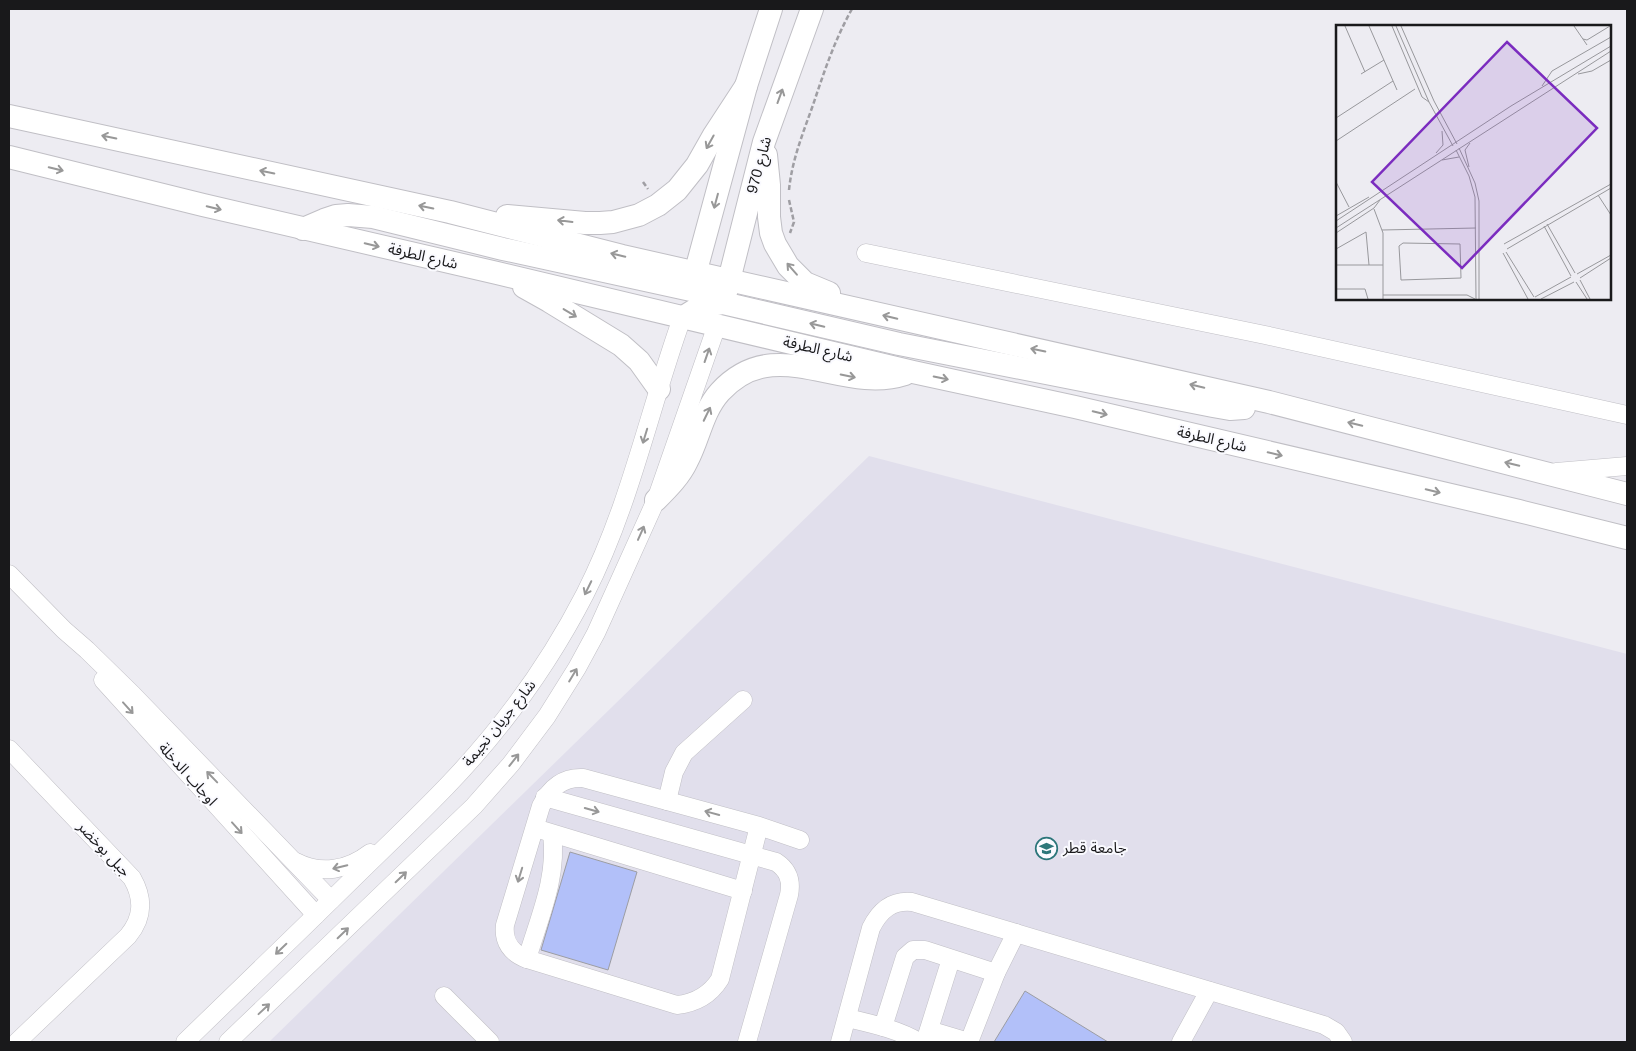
<svg xmlns="http://www.w3.org/2000/svg" width="1636" height="1051" viewBox="0 0 1636 1051" font-family="Arial,'Noto Sans Arabic',sans-serif">
<rect width="100%" height="100%" fill="#edecf2"/>
<path fill="#e1dfec" d="M869,456L1627,654V1042H269Z"/>
<g fill="#b2c0f9" stroke="#9c9da3">
<path d="M570,852L637,872L608,970L541,950Z"/>
<path d="M1025,991L1108,1042H994Z"/>
</g>
<g fill="none" stroke-linecap="round" stroke-linejoin="round">
<defs>
<g id="minor">
<path d="M866,253L1265,335L1627,415"/>
<path d="M1556,472L1627,466"/>
<path d="M9,574L64,630L87,650L133,695L331,900"/>
<path d="M103,680L316,915"/>
<path d="M9,749L132,878C144,899 143,918 128,936L17,1042"/>
<path d="M545,797L776,862C788,870 792,880 789,895L747,1042"/>
<path d="M667,801L674,772L684,753L743,700"/>
<path d="M759,826L720,979C710,995 696,1003 677,1005L527,959C511,953 503,942 505,925L541,806C550,788 562,777 583,778L759,826L800,840"/>
<path d="M535,828L743,891"/>
<path d="M296,862C321,875 348,870 370,853"/>
<path d="M527,959C539,918 558,877 552,834"/>
<path d="M444,996L490,1042"/>
<path d="M847,1018C872,1024 897,1029 919,1042"/>
<path d="M883,1027L905,957L913,950H925L996,973"/>
<path d="M929,1030L969,1042"/>
<path d="M185,1042C245,984 306,925 366,866C393,840 420,814 446,787C501,730 549,664 585,594C630,506 649,410 682,318"/>
<path d="M228,1042L474,806L511,764L547,716L577,668L596,633L656,500L717,325"/>
<path d="M840,1042L871,928C880,910 892,900 912,902L1324,1025L1336,1032L1343,1042"/>
<path d="M925,1042L951,959"/>
<path d="M969,1042L996,973L1016,933"/>
<path d="M1181,1042L1209,991"/>
</g>
<g id="major">
<path d="M9,116L450,212L622,256L1269,402L1627,494"/>
<path d="M766,155L769,185V217L771,233L775,244L788,266L805,283L829,293"/>
<path d="M9,157L203,205L497,273L913,372L1075,407L1519,511L1627,538"/>
<path d="M507,216L585,223H600L613,222L639,215L658,205L677,190L697,165L714,135L746,86"/>
<path d="M303,229L324,220L336,216L348,215L373,217L503,249L691,290C705,291 716,287 728,280"/>
<path d="M692,285L746,86L771,9"/>
<path d="M524,287L549,301L621,345L639,361L659,389"/>
<path d="M726,292L764,142L812,9"/>
<path d="M682,318L701,306L723,303L899,344L1213,406L1230,409L1244,408"/>
<path d="M656,500C668,488 680,476 687,461C699,439 702,412 720,392C776,331 840,395 905,374"/>
</g>
</defs>
<use href="#minor" stroke="#c0bfc5" stroke-width="19"/>
<use href="#major" stroke="#c0bfc5" stroke-width="24"/>
<g stroke="#9f9ea3" stroke-width="2.5" stroke-dasharray="5 2.5" stroke-linecap="butt">
<path d="M643,182L648,189"/>
<path d="M789,190C792,160 803,133 813,105C824,72 835,39 852,9"/>
<path d="M789,200L794,222L790,233"/>
</g>
<use href="#minor" stroke="#fff" stroke-width="18"/>
<use href="#major" stroke="#fff" stroke-width="22"/>
</g>
<defs><path id="oneway-shaft" d="M-6 0H5M1.5-3L5.5 0L1.5 3" fill="none" stroke-width="1.6" stroke-linecap="round" stroke-linejoin="round" transform="scale(1.25)"/></defs>
<g stroke="#989898">
<use href="#oneway-shaft" transform="translate(780 96) rotate(-70)"/>
<use href="#oneway-shaft" transform="translate(109 137) rotate(-168)"/>
<use href="#oneway-shaft" transform="translate(710 142) rotate(119)"/>
<use href="#oneway-shaft" transform="translate(56 169) rotate(14)"/>
<use href="#oneway-shaft" transform="translate(267 172) rotate(-168)"/>
<use href="#oneway-shaft" transform="translate(716 201) rotate(105)"/>
<use href="#oneway-shaft" transform="translate(426 207) rotate(-168)"/>
<use href="#oneway-shaft" transform="translate(214 208) rotate(13)"/>
<use href="#oneway-shaft" transform="translate(565 221) rotate(-173)"/>
<use href="#oneway-shaft" transform="translate(372 245) rotate(13)"/>
<use href="#oneway-shaft" transform="translate(618 255) rotate(-166)"/>
<use href="#oneway-shaft" transform="translate(792 269) rotate(-131)"/>
<use href="#oneway-shaft" transform="translate(570 313) rotate(31)"/>
<use href="#oneway-shaft" transform="translate(890 317) rotate(-167)"/>
<use href="#oneway-shaft" transform="translate(817 325) rotate(-167)"/>
<use href="#oneway-shaft" transform="translate(1038 350) rotate(-168)"/>
<use href="#oneway-shaft" transform="translate(707 355) rotate(-71)"/>
<use href="#oneway-shaft" transform="translate(848 376) rotate(12)"/>
<use href="#oneway-shaft" transform="translate(941 378) rotate(12)"/>
<use href="#oneway-shaft" transform="translate(1197 386) rotate(-167)"/>
<use href="#oneway-shaft" transform="translate(1100 413) rotate(13)"/>
<use href="#oneway-shaft" transform="translate(707 414) rotate(-64)"/>
<use href="#oneway-shaft" transform="translate(1355 424) rotate(-166)"/>
<use href="#oneway-shaft" transform="translate(645 436) rotate(107)"/>
<use href="#oneway-shaft" transform="translate(1275 454) rotate(13)"/>
<use href="#oneway-shaft" transform="translate(1512 464) rotate(-166)"/>
<use href="#oneway-shaft" transform="translate(1433 491) rotate(13)"/>
<use href="#oneway-shaft" transform="translate(641 533) rotate(-66)"/>
<use href="#oneway-shaft" transform="translate(588 588) rotate(116)"/>
<use href="#oneway-shaft" transform="translate(573 675) rotate(-59)"/>
<use href="#oneway-shaft" transform="translate(128 708) rotate(48)"/>
<use href="#oneway-shaft" transform="translate(514 760) rotate(-52)"/>
<use href="#oneway-shaft" transform="translate(212 777) rotate(-134)"/>
<use href="#oneway-shaft" transform="translate(592 810) rotate(16)"/>
<use href="#oneway-shaft" transform="translate(712 813) rotate(-165)"/>
<use href="#oneway-shaft" transform="translate(237 828) rotate(48)"/>
<use href="#oneway-shaft" transform="translate(340 867) rotate(167)"/>
<use href="#oneway-shaft" transform="translate(520 875) rotate(107)"/>
<use href="#oneway-shaft" transform="translate(401 877) rotate(-44)"/>
<use href="#oneway-shaft" transform="translate(343 933) rotate(-44)"/>
<use href="#oneway-shaft" transform="translate(281 949) rotate(136)"/>
<use href="#oneway-shaft" transform="translate(264 1009) rotate(-43)"/>
</g>
<defs>
<symbol id="university-ring" viewBox="-11 -11 22 22"><circle r="9.5" fill="#fafaff" stroke="#2c767a" stroke-width="1.5"/><path d="M0-5L7-2L0 1L-7-2ZM-4 1L0 2.5L4 1V4Q0 6-4 4Z" fill="#2c767a"/></symbol>
</defs>
<g fill-rule="evenodd">
<use href="#university-ring" x="1034" y="836" width="25" height="25"/>
</g>
<g text-anchor="middle" stroke-width="4" stroke-linejoin="round" paint-order="stroke">
<g font-size="15" fill="#19191b" stroke="#fafaff">
<text transform="translate(759 165) rotate(-75)" y="5">شارع 970</text>
<text transform="translate(423 256) rotate(13)" y="5">شارع الطرفة</text>
<text transform="translate(818 349) rotate(13)" y="5">شارع الطرفة</text>
<text transform="translate(1212 439) rotate(13)" y="5">شارع الطرفة</text>
<text transform="translate(499 723) rotate(-51)" y="5">شارع جريان نجيمة</text>
<text transform="translate(188 774) rotate(48)" y="5">اوجاب الدخلة</text>
<text transform="translate(104 849) rotate(47)" y="5">جبل بوخضر</text>
</g>
<g font-size="15" fill="#19191b" stroke="#fafaff" text-anchor="start">
<text x="1063" y="853">جامعة قطر</text>
</g>
</g>
<g transform="translate(1336 25)">
<rect width="275" height="275" fill="#edecf2"/>
<path fill="none" stroke="#98989c" stroke-width="1" d="M9,1L29,47M33,1L61,65M56,1L86,72L93,77M60,1L93,77L117,121M65,1L98,76L121,119M238,1L251,20M247,14L251,15L274,1M25,49L48,35M242,49L256,46L275,35M206,61L216,46L275,12M0,93L57,56M0,116L79,64M123,123L139,158L143,176V274M120,125L133,151L139,172L140,274M100,128L107,120L106,106M106,135L123,132M133,142L129,125L134,118M0,157L13,182M262,170L275,190M38,184L47,208V274M0,191L33,172M0,196L175,81L275,21M211,199L239,248M208,201L235,251M0,203L275,26M46,205L140,203M0,208L38,183L44,175M67,218L124,219L125,253L65,255L63,221ZM168,219L275,159M0,224L30,207L33,240M171,224L275,163M170,227L198,272M167,228L192,274M0,240H47M241,249L275,230M244,253L275,233M244,255L254,274M240,257L251,274M0,264H29L32,274M47,270H131L139,274M199,272L235,252M205,274L238,257"/>
<path fill="#7b2cbf" fill-opacity="0.15" stroke="#7b2cbf" stroke-width="2.5" d="M171,17L261,103L126,243L36,157Z"/>
<rect width="275" height="275" fill="none" stroke="#19191b" stroke-width="2.5"/>
</g>
<rect width="1636" height="1051" fill="none" stroke="#19191b" stroke-width="20"/>
</svg>
